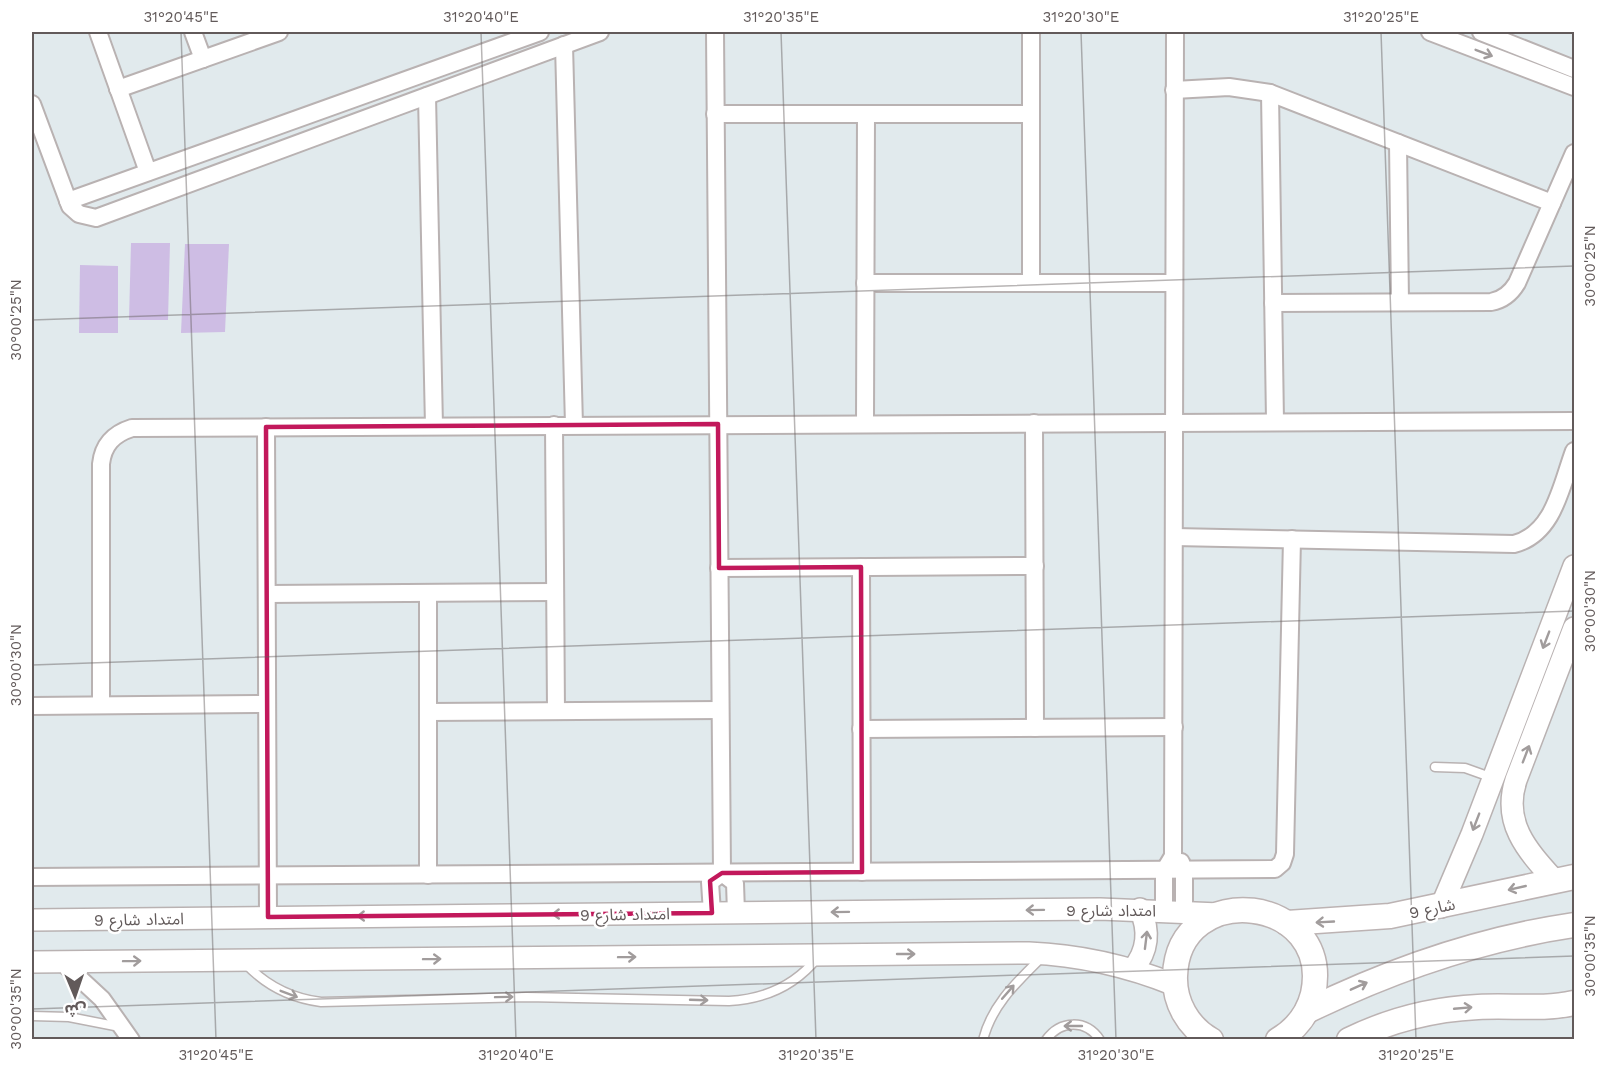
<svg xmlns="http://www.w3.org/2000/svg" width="1606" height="1071" viewBox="0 0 1606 1071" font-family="'Work Sans','Noto Sans Arabic',sans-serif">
<rect width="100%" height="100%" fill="#e1eaed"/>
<g fill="#cebde4">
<path d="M131,243H170L168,320H129Z"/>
<path d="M185,244H229L225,332L181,333Z"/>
<path d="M80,265L118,266V333H79Z"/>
</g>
<rect fill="#fe9fac" x="32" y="317" width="2" height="77"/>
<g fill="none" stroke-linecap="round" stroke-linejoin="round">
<defs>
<g id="service">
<path d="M1435,767L1465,768L1493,778"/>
<path d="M245,963C266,986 290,998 321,1002L526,997L729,1001C765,999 795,986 818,957"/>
<path d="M32,1016L69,1017L120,1027"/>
<path d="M983,1040C992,1004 1018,981 1043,956"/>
<path d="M1046,1040C1060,1020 1086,1019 1100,1040"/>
</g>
<g id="minor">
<path d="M98,32L148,172"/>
<path d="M193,32L203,59"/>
<path d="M715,32L722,873"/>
<path d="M1430,32L1574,87"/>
<path d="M1481,32L1574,69"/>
<path d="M564,45L574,425"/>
<path d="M118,89L279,32"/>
<path d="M1174,90L1229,87L1270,93L1552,203"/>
<path d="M1270,93L1275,421"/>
<path d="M427,96L434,426"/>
<path d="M32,104L70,206L79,214L96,218L600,32"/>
<path d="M715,114H1031"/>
<path d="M1398,143L1400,302"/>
<path d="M68,201L540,32"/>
<path d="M865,283H1174"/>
<path d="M1031,283V32"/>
<path d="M1273,303L1491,302C1503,300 1511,293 1517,283L1574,153"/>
<path d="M865,423L866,114"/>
<path d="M1034,423L1035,728"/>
<path d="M554,425L556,711"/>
<path d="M266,427L268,917"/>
<path d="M1174,537L1514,544C1554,534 1561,486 1574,451"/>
<path d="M861,567L862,872"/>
<path d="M719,568L1035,566"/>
<path d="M428,593V875"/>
<path d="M267,594L555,592"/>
<path d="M101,705V464C103,445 113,434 132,428L1574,421"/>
<path d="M32,706L267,704"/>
<path d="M428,712L720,710"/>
<path d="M861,729L1174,727"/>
<path d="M1181,862L1184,871V911"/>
<path d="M722,873L735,883L736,913"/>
<path d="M32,877L1275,869L1282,863L1285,854L1292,539"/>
<path d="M1164,910V871L1173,856L1175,32"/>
<path d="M712,913L710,882L722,873"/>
<path d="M62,962L102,999L131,1040"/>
</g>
<g id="tertiary">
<path d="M1554,880C1527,850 1502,823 1516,780L1574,628"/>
<path d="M1441,907L1472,834L1574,566"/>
<path d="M32,920L1100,909L1219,914"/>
<path d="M32,962L1029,953C1080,955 1128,966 1175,985"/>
<path d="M1133,969C1148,951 1150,931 1140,909"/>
</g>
<g id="secondary">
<path d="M1287,923L1390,916L1574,877"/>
<path d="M1307,1011C1393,969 1479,939 1574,925"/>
<path d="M1211,1040C1188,1027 1174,1002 1175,976C1178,877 1334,895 1313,994C1308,1014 1295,1030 1278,1040"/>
<path d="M1349,1040C1390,1020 1434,1009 1478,1007C1511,1005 1542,1010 1574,1003"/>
</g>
</defs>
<use href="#service" stroke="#b9b2b2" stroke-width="11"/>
<use href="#minor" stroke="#b9b2b2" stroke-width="20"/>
<use href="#tertiary" stroke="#b9b2b2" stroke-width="24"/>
<use href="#secondary" stroke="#bcb3b3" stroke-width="27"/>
<use href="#service" stroke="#fff" stroke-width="8"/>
<use href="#minor" stroke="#fff" stroke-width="16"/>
<use href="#tertiary" stroke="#fff" stroke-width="21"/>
<use href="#secondary" stroke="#fff" stroke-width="24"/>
</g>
<defs><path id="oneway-shaft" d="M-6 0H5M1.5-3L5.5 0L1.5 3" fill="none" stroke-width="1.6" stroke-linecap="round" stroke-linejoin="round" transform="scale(1.5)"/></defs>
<g stroke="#a19c9c">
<use href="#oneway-shaft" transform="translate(1484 53) rotate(21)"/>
<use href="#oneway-shaft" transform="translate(1546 640) rotate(111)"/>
<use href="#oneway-shaft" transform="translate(1526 754) rotate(-69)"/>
<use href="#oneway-shaft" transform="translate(1476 822) rotate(111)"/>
<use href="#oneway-shaft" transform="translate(1517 888) rotate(167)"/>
<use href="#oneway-shaft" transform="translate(1035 910) rotate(179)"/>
<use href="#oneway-shaft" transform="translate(840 912) rotate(179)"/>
<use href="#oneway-shaft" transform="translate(561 914) rotate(179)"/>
<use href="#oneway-shaft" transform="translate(366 916) rotate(179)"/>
<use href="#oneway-shaft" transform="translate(1325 922) rotate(177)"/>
<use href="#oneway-shaft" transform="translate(1146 940) rotate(-83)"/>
<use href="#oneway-shaft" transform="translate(906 954)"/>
<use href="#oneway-shaft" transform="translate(627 957) rotate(-1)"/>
<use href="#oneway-shaft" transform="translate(432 959) rotate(-1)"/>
<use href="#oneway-shaft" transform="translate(132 961) rotate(-1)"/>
<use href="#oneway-shaft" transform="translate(1359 986) rotate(-24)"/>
<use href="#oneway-shaft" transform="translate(1008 992) rotate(-49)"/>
<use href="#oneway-shaft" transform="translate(289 994) rotate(21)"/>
<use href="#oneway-shaft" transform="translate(504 997) rotate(-1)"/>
<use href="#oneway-shaft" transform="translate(699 1000) rotate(2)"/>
<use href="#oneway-shaft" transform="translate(1463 1008) rotate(-5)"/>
<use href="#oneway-shaft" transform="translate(1073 1026) rotate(-180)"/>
</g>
<path fill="none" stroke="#c2185b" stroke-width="4.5" stroke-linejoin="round" d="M718,424L719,568L861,567L862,872L722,873L710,881L712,913L268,917L266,427Z"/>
<path fill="none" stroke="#625a5a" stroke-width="1.5" stroke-opacity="0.45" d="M181,32L216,1040M481,32L516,1040M781,32L816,1040M1081,32L1116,1040M1381,32L1416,1040M32,320L1574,266M32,665L1574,611M32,1009L1574,956"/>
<g text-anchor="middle" stroke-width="5" stroke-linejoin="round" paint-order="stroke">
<g font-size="16" fill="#625a5a" stroke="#fff">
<text transform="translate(1432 908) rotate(-12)" y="6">شارع 9</text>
<text x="1111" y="916">امتداد شارع 9</text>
<text transform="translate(625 914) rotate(-1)" y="6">امتداد شارع 9</text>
<text transform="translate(139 919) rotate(-1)" y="6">امتداد شارع 9</text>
</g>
</g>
<rect width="1606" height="1071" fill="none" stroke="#ffffff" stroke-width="66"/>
<g transform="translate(75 996) rotate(178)" stroke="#ffffff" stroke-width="4.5" paint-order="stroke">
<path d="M0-4.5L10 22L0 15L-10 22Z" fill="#625a5a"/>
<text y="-9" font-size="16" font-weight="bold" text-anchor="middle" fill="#625a5a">ش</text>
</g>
<rect x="33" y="33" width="1540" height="1005" fill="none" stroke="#625a5a" stroke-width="2"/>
<g font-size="15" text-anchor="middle" fill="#625a5a">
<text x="181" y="22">31°20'45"E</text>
<text x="481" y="22">31°20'40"E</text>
<text x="781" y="22">31°20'35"E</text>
<text x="1081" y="22">31°20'30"E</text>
<text x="1381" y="22">31°20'25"E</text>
<text transform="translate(1590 266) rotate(-90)" y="5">30°00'25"N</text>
<text transform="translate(16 320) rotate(-90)" y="5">30°00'25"N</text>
<text transform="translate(1590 611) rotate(-90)" y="5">30°00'30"N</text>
<text transform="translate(16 665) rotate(-90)" y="5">30°00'30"N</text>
<text transform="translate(1590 956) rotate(-90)" y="5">30°00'35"N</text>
<text transform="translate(16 1009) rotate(-90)" y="5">30°00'35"N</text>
<text x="216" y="1060">31°20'45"E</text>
<text x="516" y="1060">31°20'40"E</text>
<text x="816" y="1060">31°20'35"E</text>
<text x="1116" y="1060">31°20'30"E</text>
<text x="1416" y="1060">31°20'25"E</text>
</g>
</svg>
